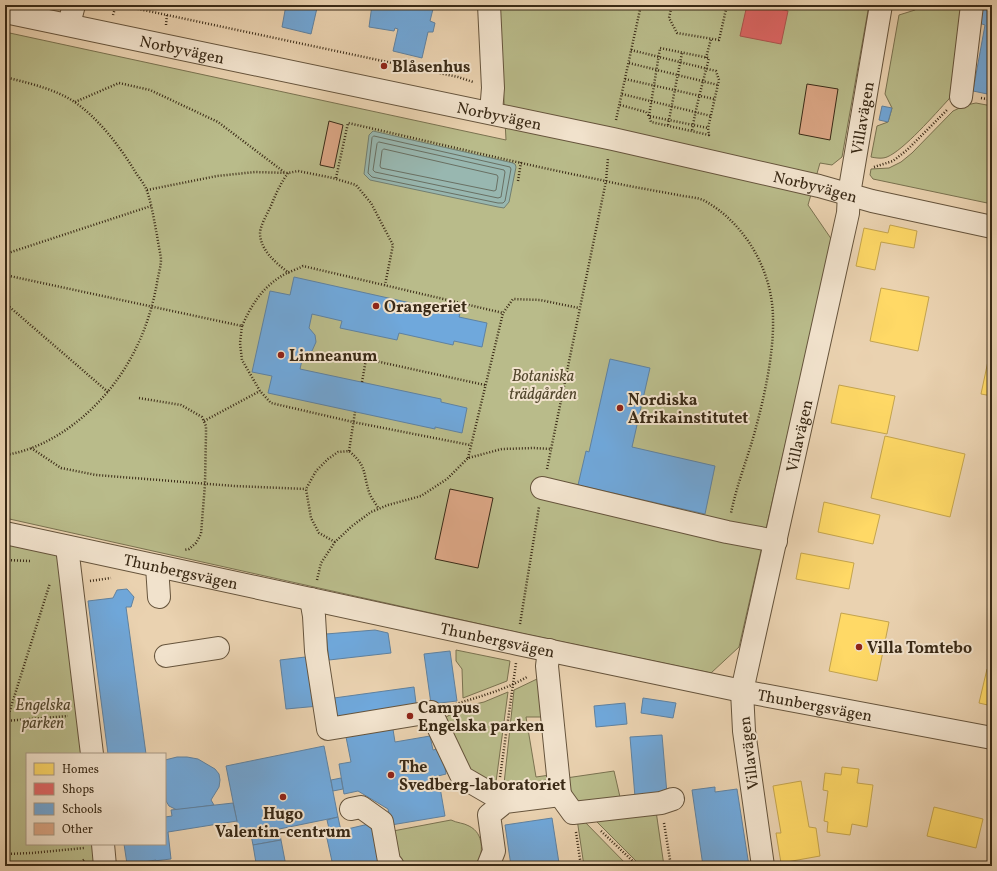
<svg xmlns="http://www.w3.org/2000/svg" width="997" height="871" viewBox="0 0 997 871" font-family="Vollkorn,serif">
<rect width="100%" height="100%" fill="#ead2b0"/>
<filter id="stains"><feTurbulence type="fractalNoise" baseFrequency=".005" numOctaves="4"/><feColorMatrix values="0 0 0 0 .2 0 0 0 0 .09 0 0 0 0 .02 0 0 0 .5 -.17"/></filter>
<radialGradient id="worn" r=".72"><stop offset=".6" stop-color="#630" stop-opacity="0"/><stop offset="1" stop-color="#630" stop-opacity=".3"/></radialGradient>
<g fill="#b9bb8a" stroke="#7a7250">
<path d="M499,5H869L842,157L832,165L820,163L808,205L832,240L739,647L711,673L525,634L5,518V32L506,140Z"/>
<path d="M921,5H958L963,13L952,92L949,99C935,114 904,150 887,157C882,159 876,158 871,157L877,126L888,122L892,108L885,94L899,15L915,10Z"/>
<path d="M976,103L992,106V204L873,179L870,175L871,169L889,168L901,162L912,153L953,111L966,105Z"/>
<path d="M5,542L62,555L86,754H27V844H97L100,866H5Z"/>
<path d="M456,650L510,661L507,681L463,698L462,669L456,661Z"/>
<path d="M537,679L542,717H526L536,777L550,775L551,779L532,783L504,784L514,690Z"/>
<path d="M508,692L496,782L480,777L460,763L442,727L446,717L467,706L484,702Z"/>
<path d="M614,771L620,797L584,809L566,791V778Z"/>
<path d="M656,811L664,866H641L592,817Z"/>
<path d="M577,819H582L628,866H584Z"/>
<path d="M451,820C457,823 464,823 469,826C485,834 482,852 479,866H397L393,831Z"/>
</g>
<path fill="#98b7b0" stroke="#727f72" d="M373,131L513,163L515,164L516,167L509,202L504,208L498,207L370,180L364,174L369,135Z"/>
<g fill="#ffd966" stroke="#c4a44e">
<path d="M890,225L917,231L914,248L881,242L875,270L856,266L864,228L888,233Z"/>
<path d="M881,288L929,297L918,351L870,341Z"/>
<path d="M988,361L992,362V396L981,394Z"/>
<path d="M839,385L895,396L887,434L831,423Z"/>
<path d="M885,436L965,454L950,517L871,498Z"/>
<path d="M824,502L880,515L873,544L818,532Z"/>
<path d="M801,553L854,563L849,589L796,579Z"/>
<path d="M841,613L889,622L877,681L829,671Z"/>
<path d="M987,669L992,670V706L979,703Z"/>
<path d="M842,767L859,769L857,783L873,785L867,827L852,824L850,835L827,832L828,822L824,821L828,791L823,790L825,773L841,775Z"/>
<path d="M801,781L809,827L816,828L820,856L781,863L776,833H781L773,786Z"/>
<path d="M934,807L983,819L976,848L927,836Z"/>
</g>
<path fill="#e06666" stroke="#ae544e" d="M747,5H763L788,11L781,44L740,36Z"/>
<g fill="#6fa8dc" stroke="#5f82a1">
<path d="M181,5H200V9Z"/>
<path d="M286,5H322L321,8H317L311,34L282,27Z"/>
<path d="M372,5H434L430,21L435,23L433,32H428L422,58L393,51L398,29L395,28L394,31L369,27Z"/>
<path d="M983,5H992V95L973,91L985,25L979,23Z"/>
<path d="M882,106L892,108L888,122L879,120Z"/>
<path d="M294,277L460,314L459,317L487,323L482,347L454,341L453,345L399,333L397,340L340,328L342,321L312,314L309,328L315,335L316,342L312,351L303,356L300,369L441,399V402L467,408L462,433L435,427V429L268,393L272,376L252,372L270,291L290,295Z"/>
<path d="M610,359L650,368L632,447L715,466L705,514L578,485L586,451L589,452Z"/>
<path d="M127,589L134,597L131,607H126L146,754H108L88,601L113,598L117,590Z"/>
<path d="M375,630L388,633L391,653L329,660L326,634Z"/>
<path d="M450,651L457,701L431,704L424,654Z"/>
<path d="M314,656L319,706L286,709L280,660Z"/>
<path d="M414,687L417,711L337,722L334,698Z"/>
<path d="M643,698L676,703L673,718L641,713Z"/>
<path d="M625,703L627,724L596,727L594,706Z"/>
<path d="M392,723L395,742L430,736L433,750L442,748L446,774L438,776L445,816L391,825L388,809L358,791L344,794L339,764L351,762L345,732Z"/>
<path d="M662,735L667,794L635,797L630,737Z"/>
<path d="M324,746L338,817L240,837L226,766Z"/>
<path d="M177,757H187L198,759L215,769L219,774L220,780L219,787L211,800L214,805L177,810L169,806L166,801L165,760Z"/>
<path d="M341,778L343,789L333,791L331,780Z"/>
<path d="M715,787V792L737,789L749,866H703L692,790Z"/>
<path d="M233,803L237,821L168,832L171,859L127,864L124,844H165V817L172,816L171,810Z"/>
<path d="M338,817L341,831L330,833L327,820Z"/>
<path d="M552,818L559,863L568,862V866H511L505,825Z"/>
<path d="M373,823L382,866H333L326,834Z"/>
<path d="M279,829L281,840L253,845L251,835Z"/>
<path d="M281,840L286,866H238L256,863L253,845Z"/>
<path d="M156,860L157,866H145L144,862Z"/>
<path d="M231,863V866H209Z"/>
</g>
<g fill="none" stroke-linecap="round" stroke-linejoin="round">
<g stroke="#697063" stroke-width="1">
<path d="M374,136L510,167L511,169L505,201L503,203H498L372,177L368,173L372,138Z"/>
<path d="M379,142L504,170L505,172L501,197L498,198L375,172L373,170L377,144Z"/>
<path d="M384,149L497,175L498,177L496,190L494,191L381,168L380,166L382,151Z"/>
</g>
</g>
<g fill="#dba685" stroke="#3a2a16">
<path d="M807,84L838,89L830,140L799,134Z"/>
<path d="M329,121L343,125L334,168L320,165Z"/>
<path d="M450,489L493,498L478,568L435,559Z"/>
</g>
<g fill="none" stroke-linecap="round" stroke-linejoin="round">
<defs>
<g id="minor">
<path d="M489,5L493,88L491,112"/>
<path id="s1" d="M5,12L613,139L819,186L872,201L992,227"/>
<path d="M69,24L74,5"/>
<path d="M961,97L972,5"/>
<path d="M542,488L727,532L776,541"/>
<path id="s2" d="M5,533L518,644L742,691L992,738"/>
<path d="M67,547L92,754"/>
<path d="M157,566L159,597"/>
<path d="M311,599L314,616L316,651L328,729L431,712L462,777L505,802"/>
<path d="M166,656L218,648"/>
<path d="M560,795L573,813L661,803L673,799"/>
<path d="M351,809L361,807L382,822L389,861L393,866"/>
<path d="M103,844L105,866"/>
<path d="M488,866L494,851L489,815L505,802L560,795L547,666L549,650"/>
<path id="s3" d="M763,866L744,731L742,691L848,213L849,194L881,5"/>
</g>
</defs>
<use href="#minor" stroke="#66543c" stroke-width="24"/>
<g stroke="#3a2a16" stroke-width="2.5" stroke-dasharray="1 2" stroke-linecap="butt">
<path d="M120,5L458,77L473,82"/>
<path d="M672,5L669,18L677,33L719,40L727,5"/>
<path d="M113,15L116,5"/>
<path d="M166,25L167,14"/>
<path d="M631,50L716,71L719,80L708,128"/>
<path d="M706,58L711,39"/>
<path d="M629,63L718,85"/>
<path d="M5,77C28,83 56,89 76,103C101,121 120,147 136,173C140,179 145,185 147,191C152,205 154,221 157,235C158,243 160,251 161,259C161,267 158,275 157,283C150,322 135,358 110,389C84,421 46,449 5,455"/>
<path d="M625,79L714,99"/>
<path d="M622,94L711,116"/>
<path d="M981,98L992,100"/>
<path d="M75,102L119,83L150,90L218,122L284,172"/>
<path d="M620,105L646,112L649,116L708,128L709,135L651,122L649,116L660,48L709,58C703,82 696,106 692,131"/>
<path d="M616,120L641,5"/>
<path d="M668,125L682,53"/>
<path d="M874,167L893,161L907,150L947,110"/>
<path d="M288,173C280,184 275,196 270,208C266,216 260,226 260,234C261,251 276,263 289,273"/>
<path d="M336,178L348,123C432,142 516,163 601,180C626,186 652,190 678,195C686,197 698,197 705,201C746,224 773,272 773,319C774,357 762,408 751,445C744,467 736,489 731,513"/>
<path d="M518,181L521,162"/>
<path d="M147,190L217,176L255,172L288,173L298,171L333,178L356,185L371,203L393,245L385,285"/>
<path d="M5,254L151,206"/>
<path d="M5,275L242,326C251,306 261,289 280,277C287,272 296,270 303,266L503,313L513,299L540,300L579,308"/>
<path d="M5,303L108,392"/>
<path d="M242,326L240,343L242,360L260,391L271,403L353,422L470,445"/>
<path d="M362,382L366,359L485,385"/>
<path d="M139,398L181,405L202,417L206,426V434L205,484L201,534L196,543L189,549L184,550"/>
<path d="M204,421L260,391"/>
<path d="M31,448L61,468L96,475L234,486L306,489"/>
<path d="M349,451L355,412"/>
<path d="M468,458L503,313"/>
<path d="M547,469L606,181L608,158"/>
<path d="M335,542L319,533L311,518L306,489L316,471L328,459L338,452L349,451C367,466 363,473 369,492C371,498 376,504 379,509"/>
<path d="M5,560L30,561"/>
<path d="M317,580L321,563L335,542L352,526L371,512L388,505L421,496L447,479L468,458L502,449L534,448L552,449"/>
<path d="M90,581L111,578"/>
<path d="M520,624L539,507"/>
<path d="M450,706C477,697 503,691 527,677"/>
<path d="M5,721L68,716"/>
<path d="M5,726L50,583"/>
<path d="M500,777L516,663"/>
<path d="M664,823L671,866"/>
<path d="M601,831L638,866"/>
<path d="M576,832L581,866"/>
<path d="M5,854L32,853L84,848"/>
<path d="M76,866L85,859"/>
</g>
<use href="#minor" stroke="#f1e2cc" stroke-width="22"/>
</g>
<g fill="#8f2418" stroke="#f1e2cc" stroke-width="1.5">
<circle cx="384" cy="66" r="4"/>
<circle cx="376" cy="306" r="4"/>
<circle cx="281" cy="355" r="4"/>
<circle cx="620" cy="408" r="4"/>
<circle cx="859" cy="647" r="4"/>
<circle cx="410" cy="716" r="4"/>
<circle cx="391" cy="775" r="4"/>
<circle cx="283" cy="797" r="4"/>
</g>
<g text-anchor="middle" stroke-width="4" stroke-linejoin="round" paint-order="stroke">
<g font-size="16" fill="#3a2a16" stroke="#f1e2cc">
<text dy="6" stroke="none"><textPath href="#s1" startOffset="181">Norbyvägen</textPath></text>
<text dy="6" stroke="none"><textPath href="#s1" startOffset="505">Norbyvägen</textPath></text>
<text dy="6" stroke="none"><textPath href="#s3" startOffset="762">Villavägen</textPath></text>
<text dy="6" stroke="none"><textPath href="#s1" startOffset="829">Norbyvägen</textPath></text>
<text dy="6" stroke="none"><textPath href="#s3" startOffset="438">Villavägen</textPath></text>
<text dy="6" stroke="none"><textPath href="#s2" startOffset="180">Thunbergsvägen</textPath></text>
<text dy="6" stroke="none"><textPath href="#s2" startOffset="504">Thunbergsvägen</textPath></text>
<text dy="6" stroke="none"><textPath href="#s2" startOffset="828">Thunbergsvägen</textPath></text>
<text transform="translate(748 753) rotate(-97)" y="6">Villavägen</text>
</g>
<g font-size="16" font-weight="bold" fill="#3a2a16" stroke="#f1e2cc" text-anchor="start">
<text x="392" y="72">Blåsenhus</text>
<text x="384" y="312">Orangeriet</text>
<text x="289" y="361">Linneanum</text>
<text x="628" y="405">Nordiska<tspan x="628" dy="18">Afrikainstitutet</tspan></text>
<text x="867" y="653">Villa Tomtebo</text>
<text x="418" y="713">Campus<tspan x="418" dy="18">Engelska parken</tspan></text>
<text x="399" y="772">The<tspan x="399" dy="18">Svedberg-laboratoriet</tspan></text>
<text x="283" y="819" text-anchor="middle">Hugo<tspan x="283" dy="18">Valentin-centrum</tspan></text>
</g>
<g font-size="16" font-style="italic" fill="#53472d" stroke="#f1e2cc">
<text x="543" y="381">Botaniska<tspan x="543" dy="18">trädgården</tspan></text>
<text x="43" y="710">Engelska<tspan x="43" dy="18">parken</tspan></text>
</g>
</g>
<rect width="997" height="871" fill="none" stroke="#ead2b0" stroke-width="20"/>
<rect x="6" y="6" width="985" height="859" fill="none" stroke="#3a2a16" stroke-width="2"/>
<rect x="10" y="10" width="977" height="851" fill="none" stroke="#3a2a16"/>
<rect x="26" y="753" width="140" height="92" fill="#f1e2cc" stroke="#a89883"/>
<rect x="34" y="763" width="20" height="12" fill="#ffd966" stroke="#a89883"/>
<text x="62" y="773" font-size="12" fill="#3a2a16">Homes</text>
<rect x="34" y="783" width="20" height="12" fill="#e06666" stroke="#a89883"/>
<text x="62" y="793" font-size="12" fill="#3a2a16">Shops</text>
<rect x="34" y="803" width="20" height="12" fill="#6fa8dc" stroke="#a89883"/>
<text x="62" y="813" font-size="12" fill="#3a2a16">Schools</text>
<rect x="34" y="823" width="20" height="12" fill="#dba685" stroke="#a89883"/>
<text x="62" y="833" font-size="12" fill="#3a2a16">Other</text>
<rect width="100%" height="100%" filter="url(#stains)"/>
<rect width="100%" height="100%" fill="url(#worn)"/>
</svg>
